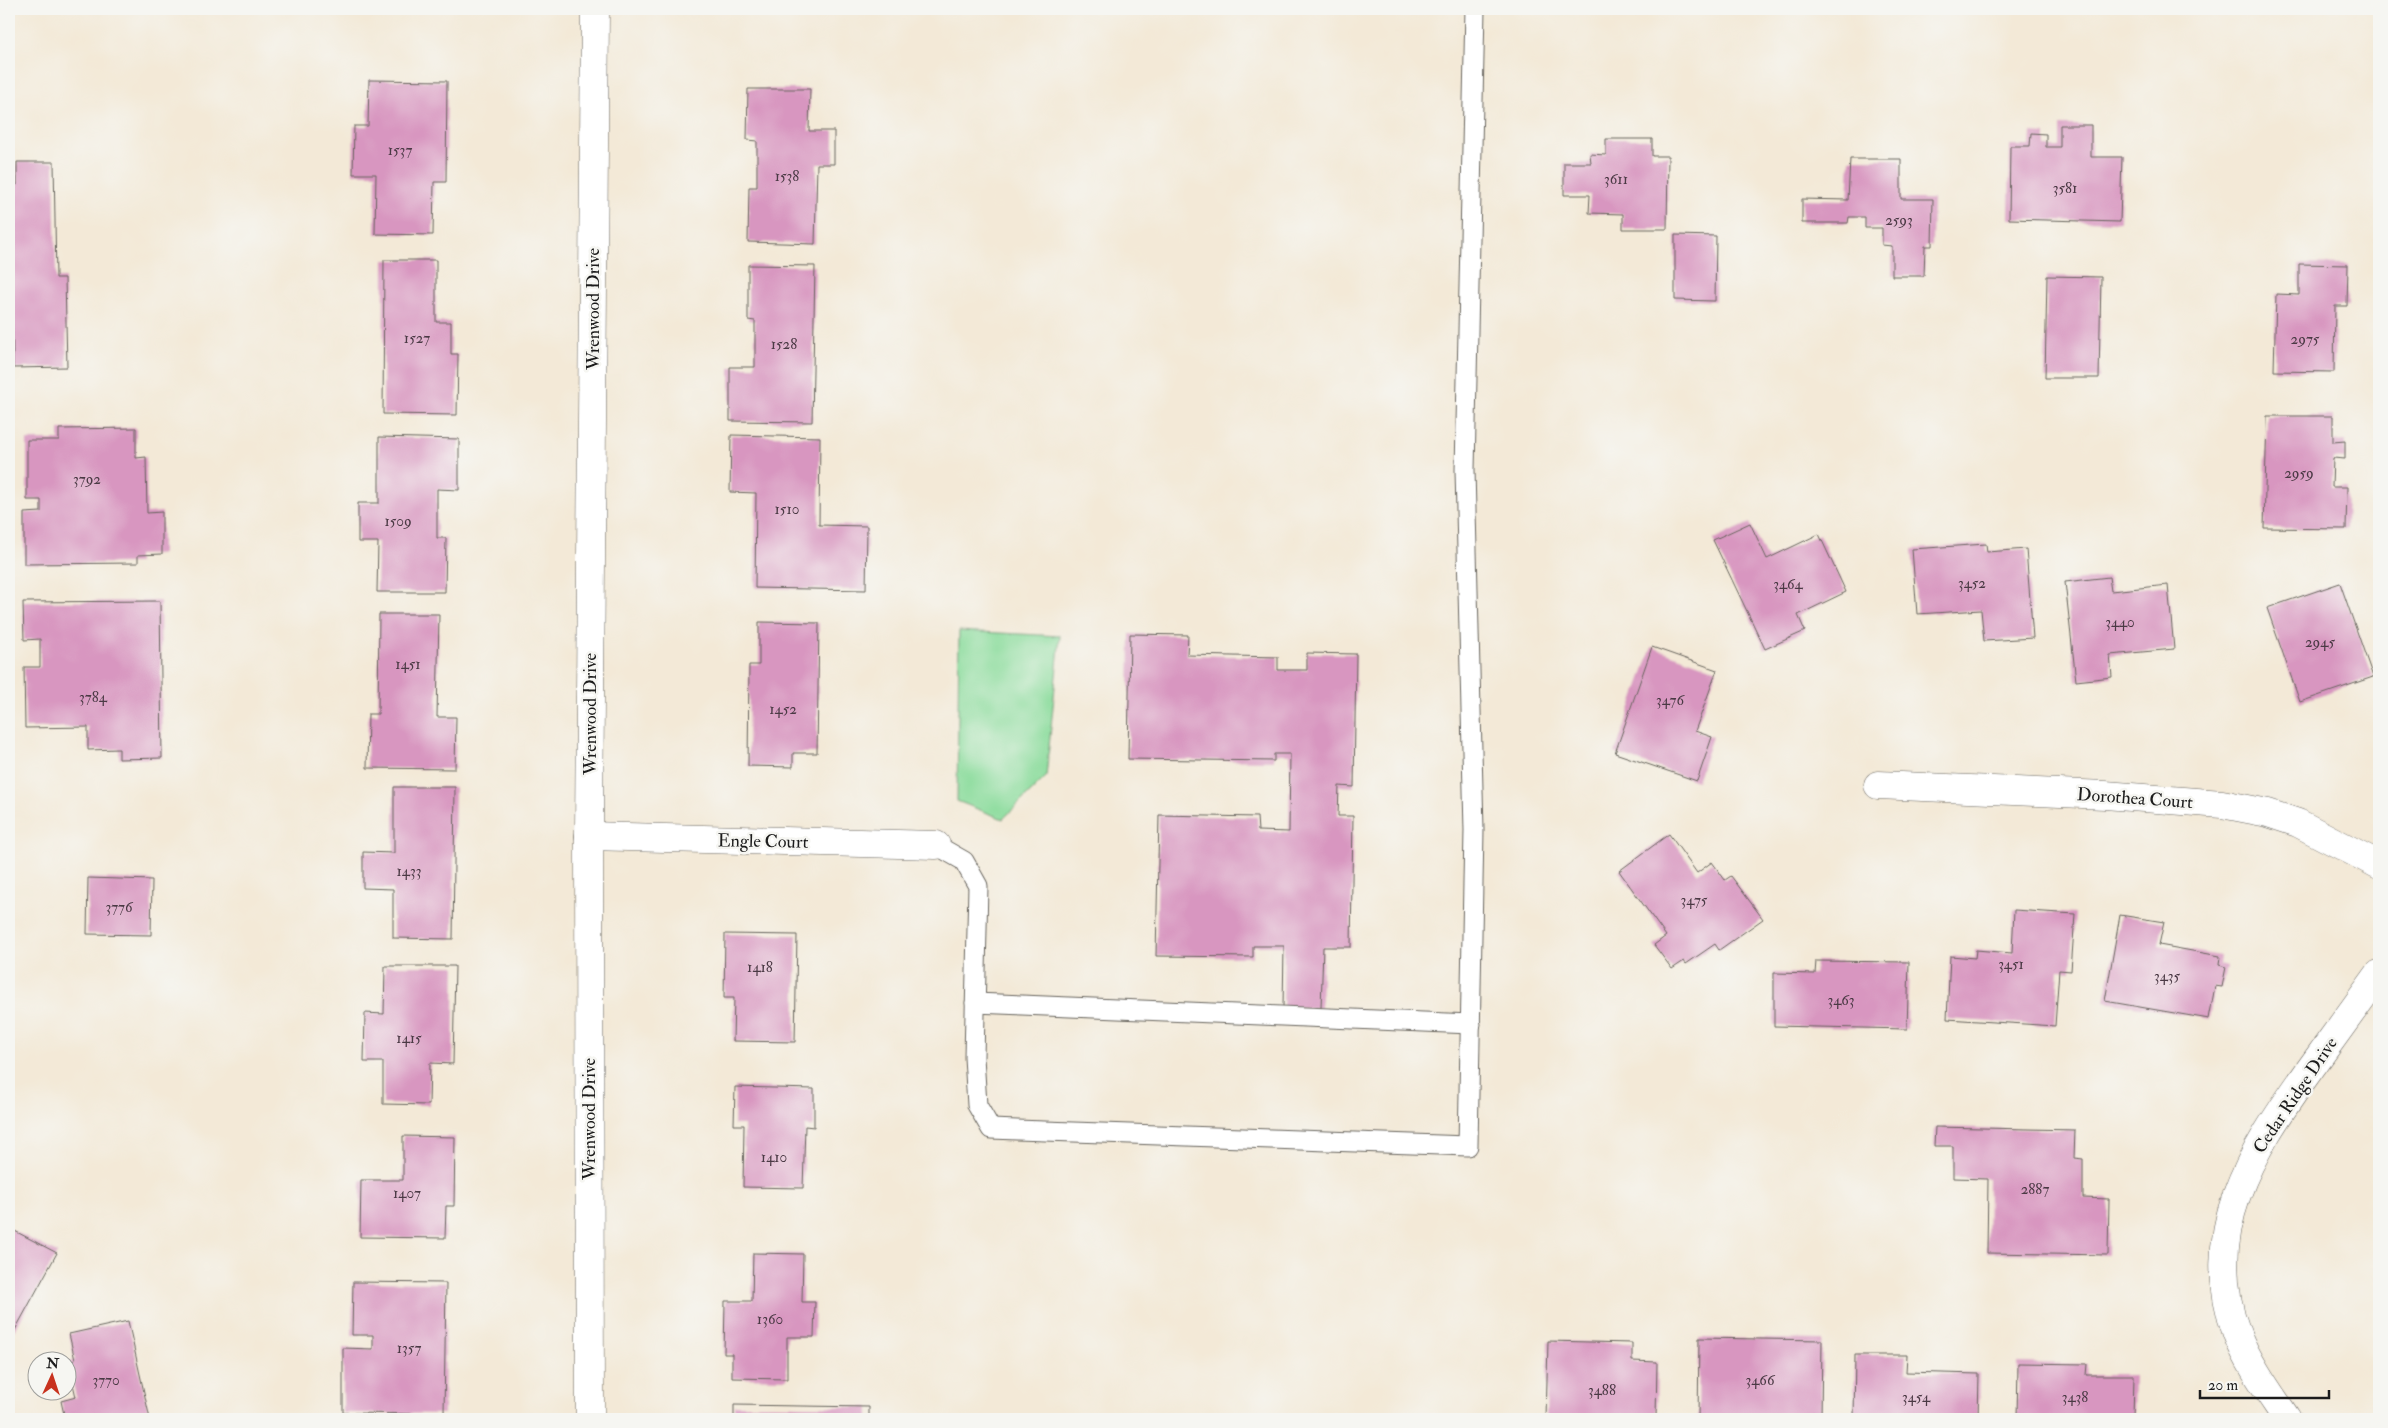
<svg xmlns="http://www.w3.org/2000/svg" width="2388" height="1428" viewBox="0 0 2388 1428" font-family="'IM FELL Double Pica',serif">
<rect width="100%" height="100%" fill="#f6f6f2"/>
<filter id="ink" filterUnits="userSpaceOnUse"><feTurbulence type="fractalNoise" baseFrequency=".02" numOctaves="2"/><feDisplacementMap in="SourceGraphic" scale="10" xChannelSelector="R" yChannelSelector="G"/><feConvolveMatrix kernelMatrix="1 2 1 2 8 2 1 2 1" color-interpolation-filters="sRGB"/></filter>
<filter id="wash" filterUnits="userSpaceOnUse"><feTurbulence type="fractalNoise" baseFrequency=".0096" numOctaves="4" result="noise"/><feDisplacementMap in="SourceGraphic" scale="20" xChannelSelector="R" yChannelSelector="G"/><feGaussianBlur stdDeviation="1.12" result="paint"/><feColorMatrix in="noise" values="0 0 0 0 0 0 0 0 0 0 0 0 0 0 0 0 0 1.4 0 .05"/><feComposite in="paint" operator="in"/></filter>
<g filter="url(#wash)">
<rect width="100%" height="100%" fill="#f3e9d7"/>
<path fill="#8bdc9c" stroke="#547c5c" d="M959,631L1060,636L1046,777L1003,819L957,801Z"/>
<g id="blocks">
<g fill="#d896c0">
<path d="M369,80L447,81L446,182H434L433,235L375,234L376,174H353L354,126H368Z"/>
<path d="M748,89H810L809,131H834V164H817L815,244L748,242L749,187H757V141L747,140Z"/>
<path d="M2060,125H2091V157H2122L2120,222L2009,219L2010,146H2030L2031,133L2046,134V147H2060Z"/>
<path d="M1606,139H1652V156H1668L1667,229H1623V214L1589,213L1590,195H1564V163H1591L1590,154L1606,155Z"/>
<path d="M1850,159H1901V199H1933L1932,246H1925L1924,276H1892V246L1882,245V228H1865V217H1849L1848,223H1802V199L1848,200Z"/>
<path d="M17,162H54L56,278H65L67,367L13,368L12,278H9V185H17Z"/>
<path d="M1675,235L1716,236L1715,301L1675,300Z"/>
<path d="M384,260H436V322H451V354H458L457,415L383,414Z"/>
<path d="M2299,264L2348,265L2347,306H2335L2334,372L2274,371L2276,294L2299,295Z"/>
<path d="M748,265L815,266L812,422L730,421V367H755V321L748,320Z"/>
<path d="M2047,276L2101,277L2099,378H2045Z"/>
<path d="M2267,416H2333V442L2345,441V459L2333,458L2332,487H2347L2346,529L2264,528Z"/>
<path d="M136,428V458L146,457L147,513L162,512V554L138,555V563L24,564V513L41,512V500H27V440H59V429Z"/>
<path d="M731,435L820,437L819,525L867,526L866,590L755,588L756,493L730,492Z"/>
<path d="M379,437L459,439V490L437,489V538H446L445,592H377L378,542H358V503H379Z"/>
<path d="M1750,523L1767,559L1819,534L1846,592L1798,615L1805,631L1765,649L1713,540Z"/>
<path d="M1986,544L1987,552L2026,549L2033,638L1984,641L1981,610L1917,614L1912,549Z"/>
<path d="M2109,577L2111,591L2168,585L2174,649L2110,655L2112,677L2076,681L2065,582Z"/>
<path d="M2340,583L2373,677L2300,702L2267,608Z"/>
<path d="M160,601L162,758L119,759V749L88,750V727L25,728L24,667H40V639L24,640L23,602Z"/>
<path d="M379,614H439L437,717H456L455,769L367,768L368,714H378Z"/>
<path d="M759,622L819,623L817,753H793V767L748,766L749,665H759Z"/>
<path d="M1130,634L1188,635L1187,655L1278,657V670H1307V653L1356,654L1354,787L1339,786L1338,816H1353L1351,947H1323L1321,1008L1283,1007L1284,946H1253V957L1156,956L1159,815L1257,817L1258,831L1289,832L1290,754H1274V761L1128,759Z"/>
<path d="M1652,647L1717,670L1695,731L1712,737L1697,781L1615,753Z"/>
<path d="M394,787H455L453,939L393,938V889L363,888V852L394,853Z"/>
<path d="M1669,834L1697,873L1712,862L1725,880L1731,876L1763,919L1719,950L1715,944L1686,964L1684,961L1672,969L1654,945L1666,936L1619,871Z"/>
<path d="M88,878L152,880L151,935L87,934Z"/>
<path d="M2014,910L2075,914L2071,971L2059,970L2055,1026L1947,1019L1950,956L1975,958L1976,950L2012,953Z"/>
<path d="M2120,915L2164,922L2159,945L2220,956L2219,965L2226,967L2222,987L2215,986L2209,1019L2105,1001Z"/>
<path d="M725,934L797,935L795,1042L733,1041L734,998H724Z"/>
<path d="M1816,961L1909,962L1907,1029L1774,1026V973L1815,974Z"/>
<path d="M385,966H455L453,1064L430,1063L429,1105L383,1104V1062H364L365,1013L384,1014Z"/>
<path d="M735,1087L814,1089V1127L805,1126L803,1188L743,1187L744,1125H734Z"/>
<path d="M1935,1127L2075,1130L2074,1158L2083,1159V1198L2109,1199L2108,1255L1987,1253L1988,1179L1953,1178V1146H1934Z"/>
<path d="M403,1136L455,1137L454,1206H446L445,1238L360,1237L361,1180H403Z"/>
<path d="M9,1228L57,1253L15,1330L9,1327Z"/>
<path d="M753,1253L803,1254L802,1302H815L814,1337H787V1379L732,1378V1354H724L725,1301H752Z"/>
<path d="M353,1282L446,1283L444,1414L343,1413V1348L373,1349V1335H352Z"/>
<path d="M128,1321L150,1419H65L61,1401L76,1397L68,1363L75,1360L69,1334Z"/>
<path d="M1699,1338L1822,1340L1821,1419H1698Z"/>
<path d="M1548,1341L1632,1343V1361L1657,1362L1656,1419H1546Z"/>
<path d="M1855,1355H1907L1906,1372L1979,1374L1978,1419H1854Z"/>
<path d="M2018,1363L2087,1364L2086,1375H2134L2133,1419H2017Z"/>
<path d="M734,1405L869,1407V1419H734Z"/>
</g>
</g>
</g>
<g filter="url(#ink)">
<use href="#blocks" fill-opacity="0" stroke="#67645d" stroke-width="1"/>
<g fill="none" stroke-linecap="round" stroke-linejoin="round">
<defs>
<g id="lane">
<path d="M936,845L964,861L978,886L974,1057L977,1105L991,1129L1468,1146L1474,830L1465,470L1475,9"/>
<path d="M975,1003L1471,1024"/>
</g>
<g id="street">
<path d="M1878,785L2105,795L2222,804L2268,813L2298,823L2379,865"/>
<path d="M589,836L936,845"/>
<path d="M590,1419L589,836L595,9"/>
<path d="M2287,1419C2269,1392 2249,1365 2237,1334C2199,1232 2251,1152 2308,1072C2332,1039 2356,1006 2379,974"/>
</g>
</defs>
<use href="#lane" stroke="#67645d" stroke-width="21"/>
<use href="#street" stroke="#67645d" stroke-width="29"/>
<use href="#lane" stroke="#fff" stroke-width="19"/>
<use href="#street" stroke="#fff" stroke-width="28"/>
</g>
</g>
<g text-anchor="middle" stroke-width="5" stroke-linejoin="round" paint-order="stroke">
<g font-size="15" fill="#4b3a45">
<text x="400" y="155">1537</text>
<text x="787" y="181">1538</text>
<text x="1616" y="184">3611</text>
<text x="2065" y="193">3581</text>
<text x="1899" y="225">2593</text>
<text x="417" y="343">1527</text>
<text x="2305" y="344">2975</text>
<text x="784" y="349">1528</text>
<text x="2299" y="478">2959</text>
<text x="87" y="484">3792</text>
<text x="787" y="514">1510</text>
<text x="398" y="526">1509</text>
<text x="1972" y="588">3452</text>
<text x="1788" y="589">3464</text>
<text x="2120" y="627">3440</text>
<text x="2320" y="647">2945</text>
<text x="408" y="669">1451</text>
<text x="93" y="702">3784</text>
<text x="1670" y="705">3476</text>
<text x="783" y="714">1452</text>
<text x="409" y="876">1433</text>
<text x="1694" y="905">3475</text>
<text x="119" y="912">3776</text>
<text x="2011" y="969">3451</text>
<text x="760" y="972">1418</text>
<text x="2167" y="981">3435</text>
<text x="1841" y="1005">3463</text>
<text x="409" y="1043">1415</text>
<text x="774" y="1162">1410</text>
<text x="2035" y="1194">2887</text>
<text x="407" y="1198">1407</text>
<text x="770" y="1324">1360</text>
<text x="409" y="1353">1357</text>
<text x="106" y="1385">3770</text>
<text x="1760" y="1385">3466</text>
<text x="1602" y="1395">3488</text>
<text x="1916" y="1402">3454</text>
<text x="2075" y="1402">3438</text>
</g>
<g font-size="18" fill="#1c1c1c" stroke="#f6f6f2">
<text transform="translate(593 309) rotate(-90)" y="6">Wrenwood Drive</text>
<text transform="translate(590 714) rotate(-90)" y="6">Wrenwood Drive</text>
<text transform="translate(2135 798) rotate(4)" y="6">Dorothea Court</text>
<text transform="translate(763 841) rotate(1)" y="6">Engle Court</text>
<text transform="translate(2295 1095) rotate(-56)" y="6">Cedar Ridge Drive</text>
<text transform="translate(589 1119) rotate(-90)" y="6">Wrenwood Drive</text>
</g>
</g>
<rect width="2388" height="1428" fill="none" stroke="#f6f6f2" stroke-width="30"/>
<g transform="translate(52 1376) rotate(3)"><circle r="24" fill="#f6f6f2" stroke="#9f9f9c"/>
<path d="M0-4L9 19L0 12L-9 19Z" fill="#c8321e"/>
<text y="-8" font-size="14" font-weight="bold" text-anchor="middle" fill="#1c1c1c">N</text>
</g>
<path d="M2200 1390v8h129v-8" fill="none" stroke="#1c1c1c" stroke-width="2.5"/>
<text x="2208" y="1390" font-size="15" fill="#1c1c1c" stroke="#f6f6f2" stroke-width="4" paint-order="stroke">20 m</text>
</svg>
